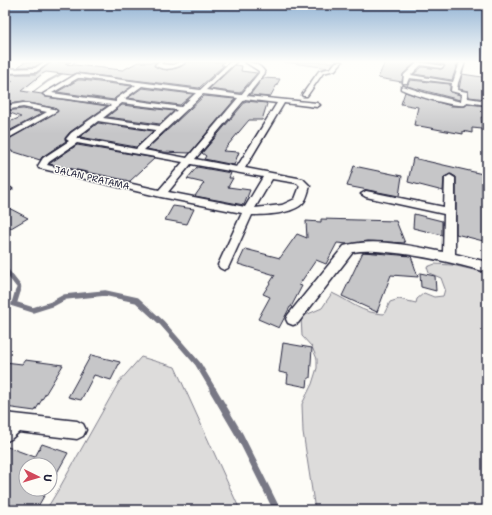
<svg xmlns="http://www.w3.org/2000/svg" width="492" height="515" viewBox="0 0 492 515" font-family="'Shantell Sans',sans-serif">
<rect width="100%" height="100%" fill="#fdfcf7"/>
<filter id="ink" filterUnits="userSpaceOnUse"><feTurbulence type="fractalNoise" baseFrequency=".025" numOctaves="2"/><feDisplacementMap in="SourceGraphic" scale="8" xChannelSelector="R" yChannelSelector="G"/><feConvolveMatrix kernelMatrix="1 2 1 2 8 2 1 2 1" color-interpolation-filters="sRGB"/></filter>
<g filter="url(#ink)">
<path fill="#ecece9" d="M48,71L22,94H5V72Z"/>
<g fill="#dddcdb" stroke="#807f8b">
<path d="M284,62H335L330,68Z"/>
<path d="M435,264L452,265L487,273V510H315L303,432L302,404L312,384L317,368V359L312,347L302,336L301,317L322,308L332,293C352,302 360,313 384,314L390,302L399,299L416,303L417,299L424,293L434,297L443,296L445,289L441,278L429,273L427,267Z"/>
<path d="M141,357L175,367L240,510H46L60,487L119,382Z"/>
</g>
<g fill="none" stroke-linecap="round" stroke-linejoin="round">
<path stroke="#787885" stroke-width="2" d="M28,96L48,81L63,73L75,62"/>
<path stroke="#787885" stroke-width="3" d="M5,105L14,102"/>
<path stroke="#787885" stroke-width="4.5" d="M5,269L19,287L18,292"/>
<path stroke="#787885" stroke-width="5.5" d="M18,291L14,304L33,310L52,304L65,297L105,293L137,300L162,323L198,364L214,391"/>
<path stroke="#787885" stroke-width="7" d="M213,390L240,436L277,510"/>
</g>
<g fill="#c6c6c8" stroke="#22223b">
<path d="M24,62H42L35,67H18Z"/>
<path d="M51,62H71L65,64L123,70L138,62H156L154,66L167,70L180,67L187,62H224L221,65H224L199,88L77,73L72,75L46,72L42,74L21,91L42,94L46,97L107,106L70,132L65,138L66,141L42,157L40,160L5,149V141L58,111L54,108L23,102L5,104V87L13,81L5,80V77L9,74H36Z"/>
<path d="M385,62H416L403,74L402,82L378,78Z"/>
<path d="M427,62H457V65L452,80L414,74L422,67L441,69L445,66L444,65Z"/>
<path d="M235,65L242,66L241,71L257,73L240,93L209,89Z"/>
<path d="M462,74L482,77L485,87L487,88V99L469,97L468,91L459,89Z"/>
<path d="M263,78L280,79L270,97L250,95Z"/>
<path d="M78,80H82L132,86L115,98L114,100L57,92Z"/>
<path d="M410,80L450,84V92L460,95V100L407,86Z"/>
<path d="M142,88L193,94L180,105L128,98Z"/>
<path d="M405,92L451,106H465L468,104L487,106V118L481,117L482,129L472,128V133L463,131V134L414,125L418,107L401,104Z"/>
<path d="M204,96L235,99L190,153L161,152L147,149Z"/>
<path d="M246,101L266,103L267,104L262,120H249L223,151L239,152L234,165L204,159L206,156L202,153Z"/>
<path d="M122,105L174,111L160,124L107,117Z"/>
<path d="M23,109L43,113L5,133V124L21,117L5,111Z"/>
<path d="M98,123L153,131L136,147L80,137Z"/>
<path d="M77,145L155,158L130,181L49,164Z"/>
<path d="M413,158L487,175V242L456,234V177L451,174L444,177L443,191L408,182Z"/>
<path d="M354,166L402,176L399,196L347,186Z"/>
<path d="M197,167L231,173L229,178H233L228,187L250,190L244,205L195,196L204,183L187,179Z"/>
<path d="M5,206L28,218L11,228L5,225Z"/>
<path d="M173,206L194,209L187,224L165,220Z"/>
<path d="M414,214L442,221V235L413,228Z"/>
<path d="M321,219L396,221L405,243L368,241L348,244L337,243L326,264L316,260L299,285L302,286L291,307H290L279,328L258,319L270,297L263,294L275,275L238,264L245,249L280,258L297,234L307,238L306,221L321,222Z"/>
<path d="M363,252L411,256L418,277L391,275L377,312L342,296Z"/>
<path d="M420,273L435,276L436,291L421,287Z"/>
<path d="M283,343L312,348L310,378H308L307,387L287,383L288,374L279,372Z"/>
<path d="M91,355L120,362L111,380L94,375L81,400L68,397Z"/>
<path d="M25,360L63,365L35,411L5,407V362L22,364Z"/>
<path d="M42,444L68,453L50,485V465H26V489H48L36,510H5V446L35,457Z"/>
</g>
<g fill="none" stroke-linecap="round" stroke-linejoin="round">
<defs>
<g id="minor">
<path d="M44,62H50L36,72L5,73V69L35,68Z"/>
<path d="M158,62H163L161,64L173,65L179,62H186C178,68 164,72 155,65Z"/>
<path d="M230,62H236L206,90L241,95L259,73V71L245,62C253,62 262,66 265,73L247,96L317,103L320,105L317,107L284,103L245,168L303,179L310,186C308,192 307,199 303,203C293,214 265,215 252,215L228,268L224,270L220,268L218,265L242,213L161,197L39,168L38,166L43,158L69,141L66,139L71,133L111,105L46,96L43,94L77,74L200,90ZM78,78H82L136,85L116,99V102L52,93ZM142,86L196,93L181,107L124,99ZM203,94L238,98L187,158L144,150ZM245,99L277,103L237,167L195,159ZM122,103L177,110L160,126L103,118ZM98,121L156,130L136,149L76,138ZM77,143L183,162L159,190L47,165L49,162ZM191,164L263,177L245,207L168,192ZM272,179L297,183L300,186L295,199L282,205L255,208Z"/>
<path d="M336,62H342L335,70L323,73L307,96H303L302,95L319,71L331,68Z"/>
<path d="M418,62L444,66L441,68L421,65L411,75L453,82L460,62H465L458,83L457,90L467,92L468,98L487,101V105L467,102L465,105C453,107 413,95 401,89V87L403,86L425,93L461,102L462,94L451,91L452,83L409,78L407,83H403L404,75Z"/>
<path d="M23,103L54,109L57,111L5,140V135L47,112L23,107L5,110V106Z"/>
<path d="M450,175L455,178V254L487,262V272C454,263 421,255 387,252C375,251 364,250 353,252L298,323L293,325L288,323L286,319L288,315L344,246C373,237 414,246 443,252L444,214L366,197L361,194L366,191L444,207L445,178Z"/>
<path d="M7,186L12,189L5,193V187Z"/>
<path d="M5,413L77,421L83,424L86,430L83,436L77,439L19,432L11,439L5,442Z"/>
</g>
</defs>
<use href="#minor" stroke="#22223b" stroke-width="3"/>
<use href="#minor" fill="#fdfcf7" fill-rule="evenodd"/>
</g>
</g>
<linearGradient id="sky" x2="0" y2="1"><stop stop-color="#92b3d4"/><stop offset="0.46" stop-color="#fefefb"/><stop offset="1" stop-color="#fefefb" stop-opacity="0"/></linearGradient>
<rect width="492" height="134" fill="url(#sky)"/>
<g text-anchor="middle" stroke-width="3" stroke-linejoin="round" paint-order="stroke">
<g font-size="9" fill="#22223b" stroke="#fdfcf7">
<text transform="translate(92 178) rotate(13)" y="3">JALAN PRATAMA</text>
</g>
</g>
<rect width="492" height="515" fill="none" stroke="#fdfcf7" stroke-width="20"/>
<rect x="10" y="10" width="472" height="495" fill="none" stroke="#22223b" stroke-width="1.5" filter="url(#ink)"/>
<g transform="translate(38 477) rotate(95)"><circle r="19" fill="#fdfcf7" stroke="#a5a5ac"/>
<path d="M0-3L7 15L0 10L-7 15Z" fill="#d1495b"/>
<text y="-6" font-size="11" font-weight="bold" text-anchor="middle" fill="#22223b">U</text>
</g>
</svg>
